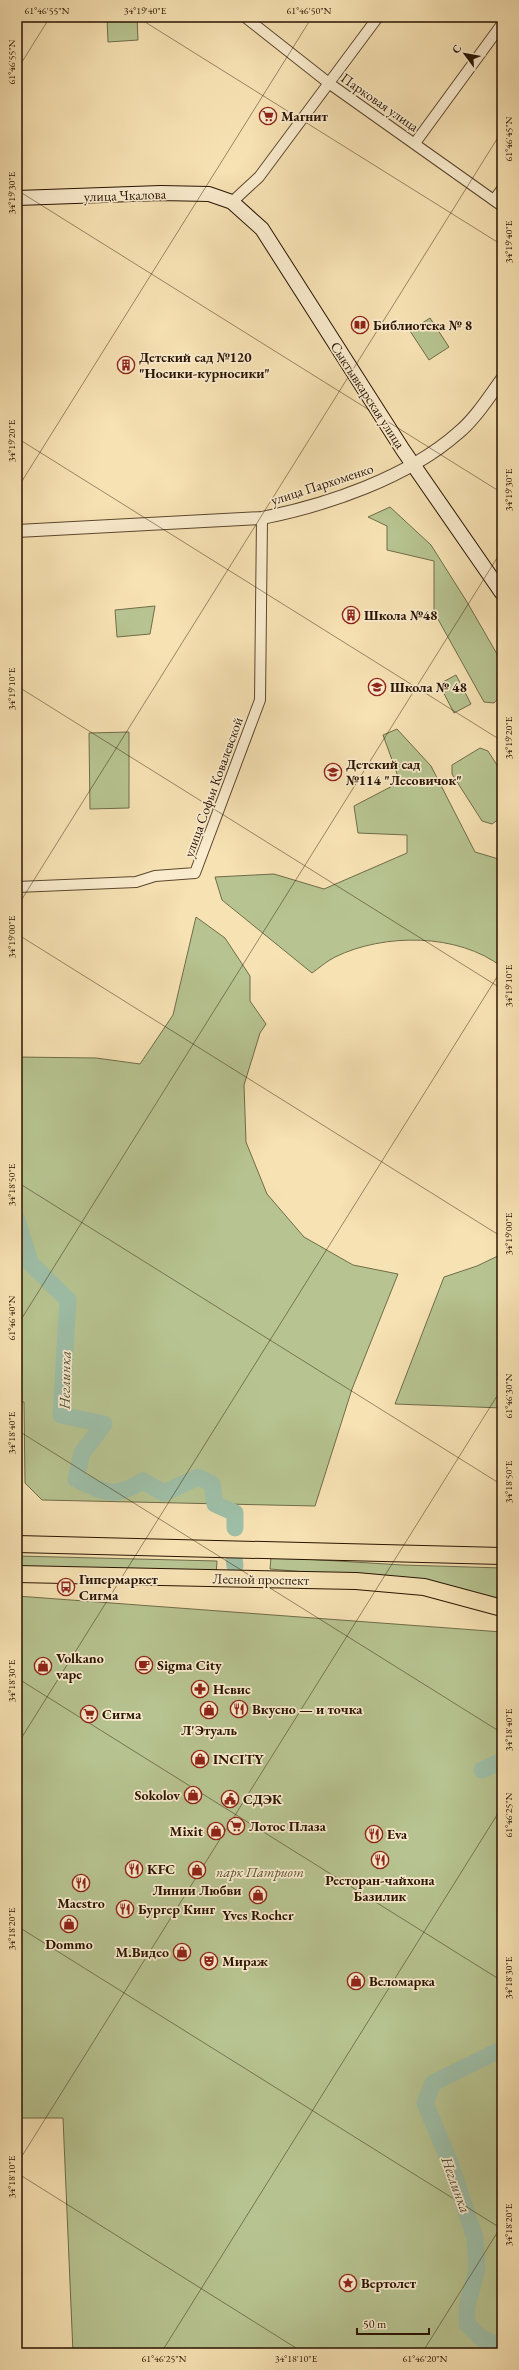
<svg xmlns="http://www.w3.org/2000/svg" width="519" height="2370" viewBox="0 0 519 2370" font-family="'EB Garamond',serif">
<rect width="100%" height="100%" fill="#f7e2b3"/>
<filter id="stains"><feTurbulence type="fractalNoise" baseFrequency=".005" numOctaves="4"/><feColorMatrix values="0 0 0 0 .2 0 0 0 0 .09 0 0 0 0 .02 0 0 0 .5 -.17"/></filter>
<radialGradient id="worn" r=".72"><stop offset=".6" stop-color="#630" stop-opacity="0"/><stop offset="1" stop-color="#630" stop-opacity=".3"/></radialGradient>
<g fill="#b7c491" stroke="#706c49">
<path d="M107,17H137L138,40L108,42Z"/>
<path d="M430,318L449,347L429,360L410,331Z"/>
<path d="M390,507L431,545L467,602L497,654L502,694L494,703L484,702L434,612V561L387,550V526L368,517Z"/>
<path d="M155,606L150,634L117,637L115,610Z"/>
<path d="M456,675L471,704L454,713L439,684Z"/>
<path d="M397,729L431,766L475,852L502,860V967C458,933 384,933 335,957C327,961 319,968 312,973L222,900L215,877L274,874L324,889L407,853V835L358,833L354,806L400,782L383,735Z"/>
<path d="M129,732V808L90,809L89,733Z"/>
<path d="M480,748L488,751L502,773V817L492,824L482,821L452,774V765Z"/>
<path d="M196,917L225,938L250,976V1001L266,1024L260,1033L244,1085L246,1142L267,1194L304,1237L353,1265L398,1274L352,1389L315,1506L42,1500L25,1483L24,1402H17V1057L96,1058L140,1064L173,1015Z"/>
<path d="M502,1254V1408L395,1404L444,1277L477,1266Z"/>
<path d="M17,1556L217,1561L216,1575L17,1569Z"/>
<path d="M271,1557L403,1565L502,1568V1601L422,1582L270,1569Z"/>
<path d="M17,1596L502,1632V2353H73L63,2118H17Z"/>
</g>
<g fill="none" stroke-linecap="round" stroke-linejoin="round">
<g stroke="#9ebfa8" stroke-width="17">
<path d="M17,1220L31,1264L68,1300L61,1415L104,1424L82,1453L76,1479C105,1493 113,1499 143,1481L164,1493L198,1477L212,1484L215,1504L235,1513V1528"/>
<path d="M234,1558L235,1566"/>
<path d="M482,1770L502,1761"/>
<path d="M502,2049L433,2083L425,2103L450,2163L475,2238L477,2269L467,2307V2324L481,2338L502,2347"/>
</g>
<defs>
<g id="minor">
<path d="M245,17L330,84L502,206"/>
<path d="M415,143L502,24"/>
<path d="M494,200L502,189"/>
<path d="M232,202L259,177L378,17"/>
<path d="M17,887L136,882L155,876L195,873L260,700L262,518"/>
</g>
<path id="tertiary" d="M17,531L262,518C327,505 407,478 458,433C475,419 489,397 502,379"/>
<path id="secondary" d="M17,198L161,193L209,194L232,202L262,229L403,450L502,593"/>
<g id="primary">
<path d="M17,1544L502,1556"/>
<path d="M17,1574L356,1581L424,1587L502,1608"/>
</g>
</defs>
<use href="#minor" stroke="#5c472e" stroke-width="12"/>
<use href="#tertiary" stroke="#5c472e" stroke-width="14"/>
<use href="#secondary" stroke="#281301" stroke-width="16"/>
<use href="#primary" stroke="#281301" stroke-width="18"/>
<use href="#minor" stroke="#faecce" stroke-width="10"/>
<use href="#tertiary" stroke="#faecce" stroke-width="12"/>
<use href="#secondary" stroke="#faecce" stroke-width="14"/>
<use href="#primary" stroke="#f7e2b3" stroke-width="16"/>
</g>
<path fill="none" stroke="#281301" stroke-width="1" stroke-opacity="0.45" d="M137,17L502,245M17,70L50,17M17,190L502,493M17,438L502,741M17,489L312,17M17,686L502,989M17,907L502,131M17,934L502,1237M17,1182L502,1485M17,1326L502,550M17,1430L502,1733M17,1678L502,1981M17,1745L502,969M17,1926L502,2229M17,2164L502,1388M17,2173L304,2353M161,2353L502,1807M422,2353L502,2225"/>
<defs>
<symbol id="supermarket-ring" viewBox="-11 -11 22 22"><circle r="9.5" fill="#faecce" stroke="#8f2418" stroke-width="1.5"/><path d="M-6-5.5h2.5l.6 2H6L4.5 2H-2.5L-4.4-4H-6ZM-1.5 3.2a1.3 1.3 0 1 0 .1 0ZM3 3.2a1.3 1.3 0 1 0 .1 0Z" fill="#8f2418"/></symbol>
<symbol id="library-ring" viewBox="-11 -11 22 22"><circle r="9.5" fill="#faecce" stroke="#8f2418" stroke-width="1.5"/><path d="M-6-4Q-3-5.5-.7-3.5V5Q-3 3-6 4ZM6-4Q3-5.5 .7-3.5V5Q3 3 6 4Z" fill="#8f2418"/></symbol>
<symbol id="building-ring" viewBox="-11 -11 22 22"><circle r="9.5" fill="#faecce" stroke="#8f2418" stroke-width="1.5"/><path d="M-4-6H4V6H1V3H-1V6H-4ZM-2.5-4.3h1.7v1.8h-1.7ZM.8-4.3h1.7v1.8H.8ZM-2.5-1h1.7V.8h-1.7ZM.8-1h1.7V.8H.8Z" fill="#8f2418"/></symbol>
<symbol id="school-ring" viewBox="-11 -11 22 22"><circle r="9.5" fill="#faecce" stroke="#8f2418" stroke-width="1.5"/><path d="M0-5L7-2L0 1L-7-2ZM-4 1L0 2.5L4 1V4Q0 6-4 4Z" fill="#8f2418"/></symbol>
<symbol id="bus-ring" viewBox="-11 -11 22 22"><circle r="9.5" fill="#faecce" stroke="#8f2418" stroke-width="1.5"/><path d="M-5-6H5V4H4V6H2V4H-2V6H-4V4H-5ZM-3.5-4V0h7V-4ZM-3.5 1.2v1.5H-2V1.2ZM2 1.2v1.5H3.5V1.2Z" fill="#8f2418"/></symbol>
<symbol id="cafe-ring" viewBox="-11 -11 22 22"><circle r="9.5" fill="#faecce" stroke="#8f2418" stroke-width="1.5"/><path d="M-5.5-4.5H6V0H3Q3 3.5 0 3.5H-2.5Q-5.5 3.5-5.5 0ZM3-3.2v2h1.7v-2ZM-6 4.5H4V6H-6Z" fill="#8f2418"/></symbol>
<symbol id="shop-ring" viewBox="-11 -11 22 22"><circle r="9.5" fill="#faecce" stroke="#8f2418" stroke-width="1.5"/><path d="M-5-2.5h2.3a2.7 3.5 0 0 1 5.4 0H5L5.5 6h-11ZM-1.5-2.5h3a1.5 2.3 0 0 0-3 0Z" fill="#8f2418"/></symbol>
<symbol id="pharmacy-ring" viewBox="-11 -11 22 22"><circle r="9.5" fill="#faecce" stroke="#8f2418" stroke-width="1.5"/><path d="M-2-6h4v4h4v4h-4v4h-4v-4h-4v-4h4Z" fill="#8f2418"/></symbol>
<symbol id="restaurant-ring" viewBox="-11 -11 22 22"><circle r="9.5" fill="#faecce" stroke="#8f2418" stroke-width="1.5"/><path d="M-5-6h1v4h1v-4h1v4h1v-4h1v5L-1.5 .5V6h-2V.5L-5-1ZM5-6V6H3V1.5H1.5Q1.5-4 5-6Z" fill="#8f2418"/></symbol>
<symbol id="civic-ring" viewBox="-11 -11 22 22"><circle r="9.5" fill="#faecce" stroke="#8f2418" stroke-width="1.5"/><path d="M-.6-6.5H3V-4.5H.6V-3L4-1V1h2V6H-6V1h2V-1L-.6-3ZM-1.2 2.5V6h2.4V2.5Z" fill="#8f2418"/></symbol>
<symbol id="theatre-ring" viewBox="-11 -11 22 22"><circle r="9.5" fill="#faecce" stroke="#8f2418" stroke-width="1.5"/><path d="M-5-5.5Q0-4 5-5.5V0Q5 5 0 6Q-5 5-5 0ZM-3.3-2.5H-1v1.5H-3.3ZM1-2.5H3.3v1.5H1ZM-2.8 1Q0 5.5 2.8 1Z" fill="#8f2418"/></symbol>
<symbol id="sight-ring" viewBox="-11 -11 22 22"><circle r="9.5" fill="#faecce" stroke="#8f2418" stroke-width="1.5"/><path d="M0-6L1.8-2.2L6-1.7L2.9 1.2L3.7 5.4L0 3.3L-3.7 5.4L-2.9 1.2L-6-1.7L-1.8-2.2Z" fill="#8f2418"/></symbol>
</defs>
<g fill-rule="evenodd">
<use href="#supermarket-ring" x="258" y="106" width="20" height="20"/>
<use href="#library-ring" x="350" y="315" width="20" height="20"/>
<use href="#building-ring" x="116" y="355" width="20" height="20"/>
<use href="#building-ring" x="341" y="605" width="20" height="20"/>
<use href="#school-ring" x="367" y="677" width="20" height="20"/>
<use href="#school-ring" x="323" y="762" width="20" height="20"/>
<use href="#bus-ring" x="56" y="1577" width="20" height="20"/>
<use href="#cafe-ring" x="134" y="1655" width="20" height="20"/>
<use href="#shop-ring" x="33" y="1656" width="20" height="20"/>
<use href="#pharmacy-ring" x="190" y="1679" width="20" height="20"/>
<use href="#restaurant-ring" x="229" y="1699" width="20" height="20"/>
<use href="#shop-ring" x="199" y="1700" width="20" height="20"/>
<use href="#supermarket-ring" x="79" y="1704" width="20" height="20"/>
<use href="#shop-ring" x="190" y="1749" width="20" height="20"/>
<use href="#shop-ring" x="183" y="1785" width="20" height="20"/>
<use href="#civic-ring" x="220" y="1789" width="20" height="20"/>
<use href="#supermarket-ring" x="226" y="1816" width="20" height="20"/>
<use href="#shop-ring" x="206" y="1821" width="20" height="20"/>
<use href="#restaurant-ring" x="364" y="1824" width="20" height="20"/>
<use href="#restaurant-ring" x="370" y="1850" width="20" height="20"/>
<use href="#restaurant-ring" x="124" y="1859" width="20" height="20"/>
<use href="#shop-ring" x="187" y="1860" width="20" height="20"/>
<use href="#restaurant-ring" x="71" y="1873" width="20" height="20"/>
<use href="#shop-ring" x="248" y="1885" width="20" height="20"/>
<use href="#restaurant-ring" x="115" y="1899" width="20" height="20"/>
<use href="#shop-ring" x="59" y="1914" width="20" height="20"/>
<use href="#shop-ring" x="172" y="1942" width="20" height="20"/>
<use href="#theatre-ring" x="199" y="1951" width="20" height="20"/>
<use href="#shop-ring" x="346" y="1971" width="20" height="20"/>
<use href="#sight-ring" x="338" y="2273" width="20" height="20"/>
</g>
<g text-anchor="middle" stroke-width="3.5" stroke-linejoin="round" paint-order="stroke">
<g font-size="14" fill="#281301" stroke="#faecce">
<text transform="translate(380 102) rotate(35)" y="5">Парковая улица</text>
<text transform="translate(125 195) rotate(-2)" y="5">улица Чкалова</text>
<text transform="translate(368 395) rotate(57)" y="5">Сыктывкарская улица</text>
<text transform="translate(322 484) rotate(-18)" y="5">улица Пархоменко</text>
<text transform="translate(213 787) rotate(-70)" y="5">улица Софьи Ковалевской</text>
<text transform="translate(261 1579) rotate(1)" y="5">Лесной проспект</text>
</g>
<g font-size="14" font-weight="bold" fill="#281301" stroke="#faecce" text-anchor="start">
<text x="281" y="121">Магнит</text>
<text x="373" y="330">Библиотека № 8</text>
<text x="139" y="362">Детский сад №120<tspan x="139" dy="16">"Носики-курносики"</tspan></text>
<text x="364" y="620">Школа №48</text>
<text x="390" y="692">Школа № 48</text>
<text x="346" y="769">Детский сад<tspan x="346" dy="16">№114 "Лесовичок"</tspan></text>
<text x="79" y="1584">Гипермаркет<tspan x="79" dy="16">Сигма</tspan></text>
<text x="56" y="1663">Volkano<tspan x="56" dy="16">vape</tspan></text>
<text x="157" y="1670">Sigma City</text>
<text x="213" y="1694">Невис</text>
<text x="252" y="1714">Вкусно — и точка</text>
<text x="102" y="1719">Сигма</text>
<text x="209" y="1735" text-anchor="middle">Л'Этуаль</text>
<text x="213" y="1764">INCITY</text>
<text x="180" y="1800" text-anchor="end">Sokolov</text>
<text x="243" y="1804">СДЭК</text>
<text x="249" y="1831">Лотос Плаза</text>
<text x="203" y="1836" text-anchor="end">Mixit</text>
<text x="387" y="1839">Eva</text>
<text x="147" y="1874">KFC</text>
<text x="380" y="1885" text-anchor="middle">Ресторан-чайхона<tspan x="380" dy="16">Базилик</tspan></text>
<text x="197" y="1895" text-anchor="middle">Линии Любви</text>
<text x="81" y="1908" text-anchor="middle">Maestro</text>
<text x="138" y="1914">Бургер Кинг</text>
<text x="258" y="1920" text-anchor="middle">Yves Rocher</text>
<text x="69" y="1949" text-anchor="middle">Dommo</text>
<text x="169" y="1957" text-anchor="end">М.Видео</text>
<text x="222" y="1966">Мираж</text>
<text x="369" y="1986">Веломарка</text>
<text x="361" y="2288">Вертолет</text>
</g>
<g font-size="14" font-style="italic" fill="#5a5133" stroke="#faecce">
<text x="260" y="1877">парк Патриот</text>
</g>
<g font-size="15" font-style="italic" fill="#514f3b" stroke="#faecce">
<text transform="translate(65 1380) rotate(-89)" y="5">Неглинка</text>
<text transform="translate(456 2185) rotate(70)" y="5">Неглинка</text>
</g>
</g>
<rect width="519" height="2370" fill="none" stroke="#f7e2b3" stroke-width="44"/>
<g transform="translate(465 54) rotate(302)" stroke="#faecce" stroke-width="3" paint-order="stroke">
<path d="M0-3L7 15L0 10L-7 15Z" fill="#281301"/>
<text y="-6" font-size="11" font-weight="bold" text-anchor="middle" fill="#281301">С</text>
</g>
<path d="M357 2328v6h72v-6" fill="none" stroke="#281301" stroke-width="2"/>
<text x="363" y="2328" font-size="12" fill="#281301" stroke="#faecce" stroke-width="3" paint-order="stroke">50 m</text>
<rect x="22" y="22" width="475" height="2326" fill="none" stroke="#281301" stroke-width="1.5"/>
<g font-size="10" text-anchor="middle" fill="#281301">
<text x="47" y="14">61°46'55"N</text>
<text x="145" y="14">34°19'40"E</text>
<text x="309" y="14">61°46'50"N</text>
<text transform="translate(11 62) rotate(-90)" y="4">61°46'55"N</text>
<text transform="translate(508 139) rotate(-90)" y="4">61°46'45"N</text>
<text transform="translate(11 193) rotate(-90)" y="4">34°19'30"E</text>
<text transform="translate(508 242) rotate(-90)" y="4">34°19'40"E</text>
<text transform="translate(11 441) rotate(-90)" y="4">34°19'20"E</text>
<text transform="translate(508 490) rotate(-90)" y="4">34°19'30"E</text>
<text transform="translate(11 689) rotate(-90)" y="4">34°19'10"E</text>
<text transform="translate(508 738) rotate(-90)" y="4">34°19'20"E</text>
<text transform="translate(11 937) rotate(-90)" y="4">34°19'00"E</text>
<text transform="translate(508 986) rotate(-90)" y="4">34°19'10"E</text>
<text transform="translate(11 1185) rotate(-90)" y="4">34°18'50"E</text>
<text transform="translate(508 1234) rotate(-90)" y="4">34°19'00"E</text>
<text transform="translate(11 1318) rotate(-90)" y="4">61°46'40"N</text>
<text transform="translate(508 1396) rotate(-90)" y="4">61°46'30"N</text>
<text transform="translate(11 1433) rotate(-90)" y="4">34°18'40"E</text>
<text transform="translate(508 1482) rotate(-90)" y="4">34°18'50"E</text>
<text transform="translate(11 1681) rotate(-90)" y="4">34°18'30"E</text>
<text transform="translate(508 1730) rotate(-90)" y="4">34°18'40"E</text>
<text transform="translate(508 1815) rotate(-90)" y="4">61°46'25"N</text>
<text transform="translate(11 1929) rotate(-90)" y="4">34°18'20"E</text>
<text transform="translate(508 1978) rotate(-90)" y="4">34°18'30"E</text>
<text transform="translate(11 2177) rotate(-90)" y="4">34°18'10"E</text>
<text transform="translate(508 2225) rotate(-90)" y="4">34°18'20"E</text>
<text x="164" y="2362">61°46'25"N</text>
<text x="296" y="2362">34°18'10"E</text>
<text x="425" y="2362">61°46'20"N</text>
</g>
<rect width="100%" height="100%" filter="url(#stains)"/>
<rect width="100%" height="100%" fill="url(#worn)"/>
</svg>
